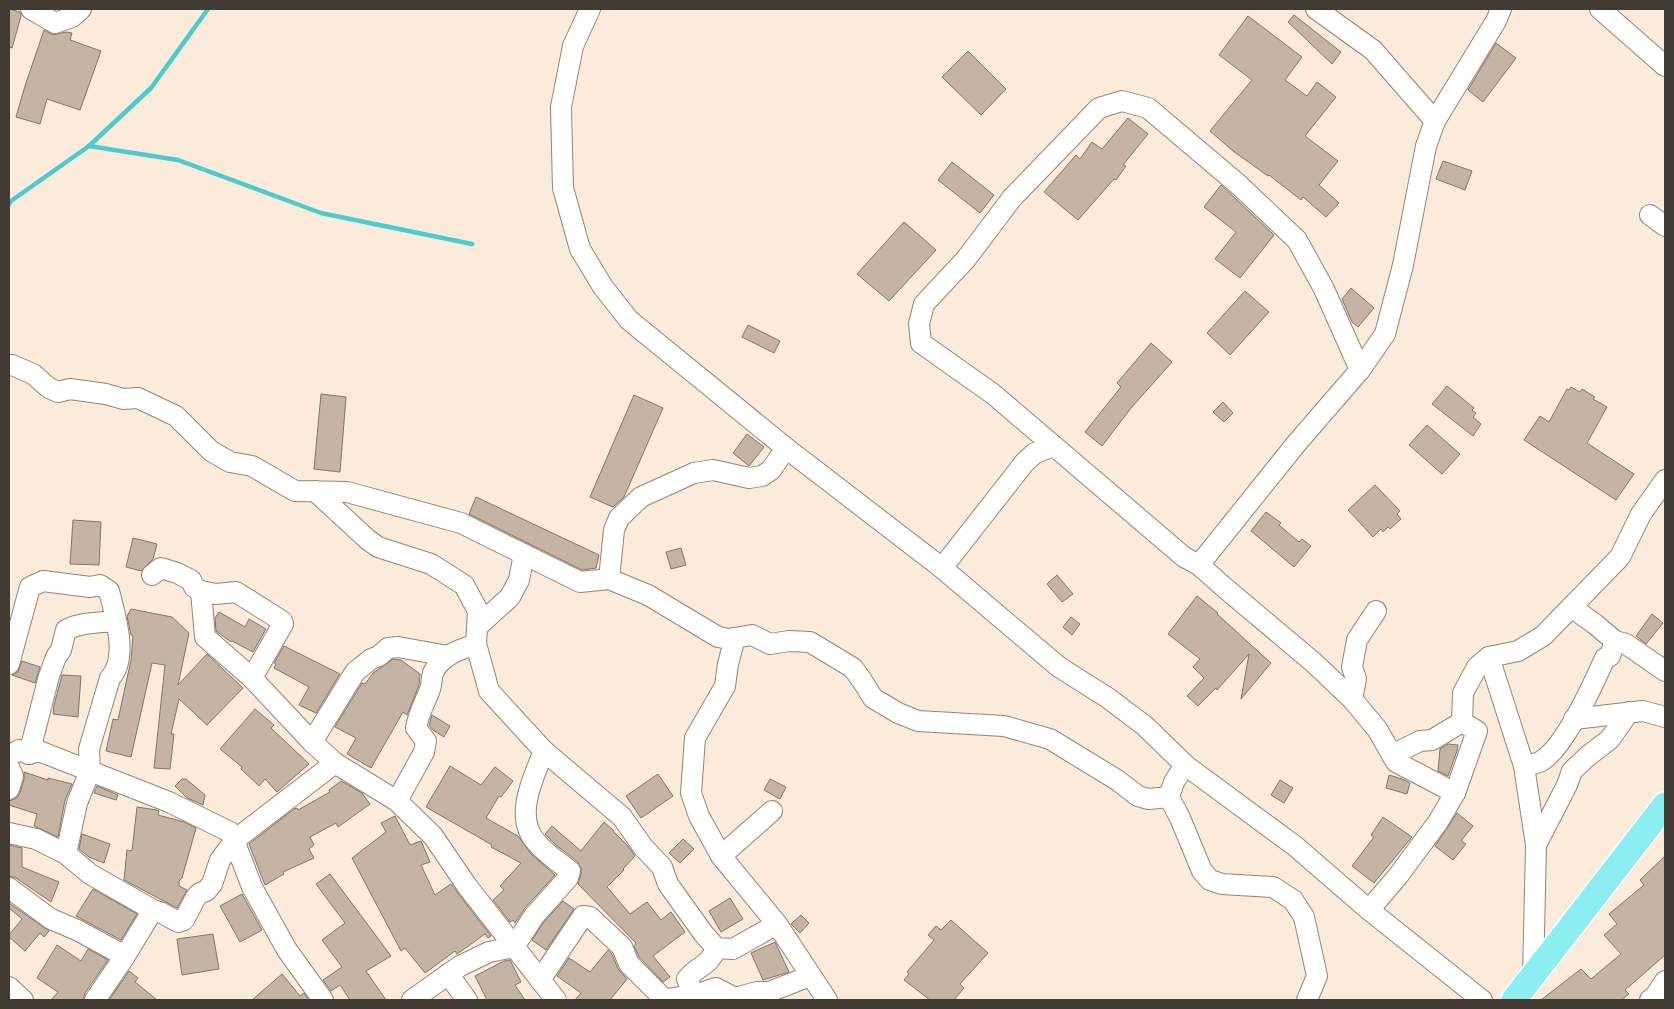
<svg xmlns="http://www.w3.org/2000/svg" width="1674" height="1009" viewBox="0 0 1674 1009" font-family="Lato,sans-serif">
<rect width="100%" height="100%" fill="#faebda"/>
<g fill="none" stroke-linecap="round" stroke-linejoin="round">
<g stroke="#4ccbce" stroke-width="4.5">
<path d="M89,146L178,160L321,213L472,244"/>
<path d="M9,204L11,201L89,146L151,88L208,9"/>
</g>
</g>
<g fill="#c3b4a4" stroke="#837567">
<path d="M9,9L20,12L21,16L12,48L9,47Z"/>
<path d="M1294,15L1341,52L1332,64L1288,22Z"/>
<path d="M1248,16L1302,57L1285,80L1307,96L1317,82L1336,97L1305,136L1338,161L1319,185L1339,203L1326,217L1303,197L1301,200L1269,175L1268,176L1233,151L1210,131L1252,80L1219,55Z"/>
<path d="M44,30L53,35L66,32L72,33L70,40L101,51L80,110L47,99L40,124L16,117L25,86Z"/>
<path d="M1496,43L1516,58L1483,102L1468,90Z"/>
<path d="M968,51L1006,89L981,115L942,77Z"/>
<path d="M1128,118L1148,134L1123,165L1126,166L1116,180L1114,179L1078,220L1044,192L1076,155L1080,159L1092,142L1102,149Z"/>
<path d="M1443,161L1472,171L1465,190L1436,179Z"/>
<path d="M952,162L994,195L980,213L938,180Z"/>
<path d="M1221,185L1274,235L1240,278L1215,259L1236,232L1204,207Z"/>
<path d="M904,222L936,250L889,301L857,274Z"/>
<path d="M1351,288L1374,308L1358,327L1352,322L1342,299Z"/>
<path d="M1245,291L1269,312L1230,355L1207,333Z"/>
<path d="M748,325L780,341L774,353L742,337Z"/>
<path d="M1151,343L1172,362L1131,408L1102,446L1085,432L1121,387L1117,383Z"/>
<path d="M1447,386L1474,408L1472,410L1476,413L1473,417L1481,424L1473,436L1432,404Z"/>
<path d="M1571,387L1580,392L1582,389L1595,397L1593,399L1607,407L1587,443L1634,474L1616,500L1524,440L1540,416L1549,422L1567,389L1569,390Z"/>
<path d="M321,394L346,397L340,472L314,469Z"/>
<path d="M634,395L663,408L624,497L613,507L590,497Z"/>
<path d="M1223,402L1233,413L1224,422L1213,412Z"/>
<path d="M1427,425L1460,454L1442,474L1409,445Z"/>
<path d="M747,434L764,447L749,466L733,453Z"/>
<path d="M1375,485L1400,511L1397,514L1401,519L1390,529L1388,527L1383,532L1381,529L1373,537L1348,510Z"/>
<path d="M476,497L599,555L596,568L582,570L469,514Z"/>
<path d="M1266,512L1281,523L1279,525L1299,542L1302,539L1311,546L1294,567L1251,531Z"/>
<path d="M73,520L101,522L99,565L70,564Z"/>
<path d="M133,538L157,544L153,559L141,571L126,567Z"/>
<path d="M681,548L686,565L671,569L666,552Z"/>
<path d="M1057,575L1073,594L1062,602L1047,584Z"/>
<path d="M1197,596L1218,613L1217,614L1271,663L1241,699L1249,654L1217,690L1216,688L1198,706L1187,696L1204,678L1193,667L1200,659L1168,634Z"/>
<path d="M131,609L172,617L189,633L178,685L207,654L243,688L207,725L179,699L171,734H174L170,769L154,768L165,665L152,663L131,757L106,751L113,719L118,720L131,660L133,636L131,635L127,616Z"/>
<path d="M219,612L245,627L249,619L266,629L253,652L232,641L231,642L216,631L215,618Z"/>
<path d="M1652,614L1663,623L1646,644L1636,636Z"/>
<path d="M1071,617L1080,624L1072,635L1063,627Z"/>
<path d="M284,646L340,674L316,713L299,705L309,687L274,668L276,664L274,663Z"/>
<path d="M393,659L401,660L420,674L419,685L407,715L403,712L371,768L347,754L356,738L335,727L362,683L365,684L373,673Z"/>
<path d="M22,661L40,667L35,683L12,675L18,672Z"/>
<path d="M62,675L81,676L78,717L53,714L54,705Z"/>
<path d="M255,709L274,725L271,728L309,764L277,792L265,779L259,786L241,769L242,767L220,749Z"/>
<path d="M432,715L450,726L444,737L433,730L429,725Z"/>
<path d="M1448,744L1458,745L1457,751L1448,776L1438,771L1440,749Z"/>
<path d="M450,766L481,785L495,767L513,781L501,797L499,796L486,818L518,836L532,855L555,875L525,908L515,923L513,920L510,922L493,900L504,890L500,886L521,863L491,847L492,845L426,807Z"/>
<path d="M24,772L48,780V778L72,784L65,800L58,837L34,826L37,814L9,805V801L17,798L20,793L24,779Z"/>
<path d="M658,774L673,796L641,818L626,796Z"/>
<path d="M1389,775L1402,779L1410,783L1407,794L1386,788Z"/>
<path d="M182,779H186L205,795L203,805L187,798L175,786Z"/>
<path d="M770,779L786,787L780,799L764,790Z"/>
<path d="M1280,780L1293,788L1284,803L1271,795Z"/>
<path d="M341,781L362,793L370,804L338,827L336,823L310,837L314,845L309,849L314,858L283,872L284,874L265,885L249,844L294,809L297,808L298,810L330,792L329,790Z"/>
<path d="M97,786L118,795L116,800L94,793Z"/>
<path d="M137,807L157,810L159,811L158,815L184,822L196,828L182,878L179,881V886L187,890L177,908L124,880L127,850L132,851Z"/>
<path d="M1457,813L1473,826L1461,841L1466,844L1453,860L1435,846Z"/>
<path d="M395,816L410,845L421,841L430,862L421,865L435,895L451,884L491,936L488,938L485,934L457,954L455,951L425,973L405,948L401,951L352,858L386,832L381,823Z"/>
<path d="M1383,817L1412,837L1374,883L1352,866L1374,837L1371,835Z"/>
<path d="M604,822L614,831V832L628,846L635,856L623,869L624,870L607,887L630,914L647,902L661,920L671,912L685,932L653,956L670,977L663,982L639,957L634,946L636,943L578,884L581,874V868L578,862L556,845L545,834L552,826L581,851Z"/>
<path d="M82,834L110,844L104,863L89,857L79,849Z"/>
<path d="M683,839L694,849L680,863L669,853Z"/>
<path d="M9,845L22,848V867L59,882L51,902L16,878L9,876Z"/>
<path d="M1665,856V955L1625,990L1629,994L1621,1000H1541L1581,969L1591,979L1621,954L1604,935L1617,924L1609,914L1644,885L1640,880Z"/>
<path d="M330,874L391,956L366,971L386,1000H350L340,985L331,991L323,980L342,967L322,940L345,923L316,884Z"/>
<path d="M93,889L137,914L121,940L76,916Z"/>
<path d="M242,894L262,930L240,942L220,906Z"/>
<path d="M730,898L743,919L721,932L709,911Z"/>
<path d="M563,901L574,909L546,950L532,940L543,923Z"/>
<path d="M9,903L49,931L44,937L40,933L25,951L9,937V935L22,919L9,908Z"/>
<path d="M801,915L809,923L800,933L791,924Z"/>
<path d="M951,920L988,953L960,984L964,988L954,1000H930L904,980L909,974L907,972L934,940L928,935L936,926L941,930Z"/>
<path d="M213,934L219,969L182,975L177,939Z"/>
<path d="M775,942L789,972L763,980L751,953Z"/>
<path d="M57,945L81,961L88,949L108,960L85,993L83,1000H51L58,992L37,978Z"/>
<path d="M608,950L612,954L618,969L627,979L610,1000H575L581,993L557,976L569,958L590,972Z"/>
<path d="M510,960L521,982L515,985L525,1000H487L475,976L504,961Z"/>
<path d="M129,971L138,978L135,982L157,1000H109Z"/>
<path d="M282,974L300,996L304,993L309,1000H252Z"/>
</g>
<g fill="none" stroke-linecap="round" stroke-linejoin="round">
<defs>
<g id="minor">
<path d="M31,9L55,23L72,17L81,9"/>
<path d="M590,9L573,46L561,107L563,188L580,249L603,287L629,320L786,448L942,568L1059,667L1108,698L1145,726L1185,765L1295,846L1369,910L1482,1000"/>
<path d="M1316,9L1373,50L1435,121"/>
<path d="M1600,9L1665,66"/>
<path d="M1650,215L1665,226"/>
<path d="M9,365H12L33,374L49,388L58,392L70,389L106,394L123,399L138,398L176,416L211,451L230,462L252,466L295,491L347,492L461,523L580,582L609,579L648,595L718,637L729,639L752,635L770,644L789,641L810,642L853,668L861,679L873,698L898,713L918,721L1004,726L1050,739L1117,780L1138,796L1148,799L1169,797"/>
<path d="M1054,446L993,394L921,343L919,324L924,304L966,259L1012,198L1099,108L1122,101L1148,108L1239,185L1297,240L1324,289L1360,370"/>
<path d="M315,491L367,539L378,547L431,564L464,585L478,611L476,644L489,691L544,751C533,778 513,818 537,843C546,854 559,862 570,871L568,878L534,916L514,947L489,952L460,966L412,1000"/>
<path d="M1199,565L1296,444L1360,370L1385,334L1403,265L1426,146L1435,121L1496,21L1501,9"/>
<path d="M942,568L1025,462L1035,453L1054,446L1184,557L1199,565L1225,588L1313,662L1352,699L1377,729L1396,762L1455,793"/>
<path d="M152,575L161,568L177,573L191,580L194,587L201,591L216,594L236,592L282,621L283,624L252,678"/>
<path d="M609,579L614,530L619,518L641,497L694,473L713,470L749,478L762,476L771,470L786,448"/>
<path d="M201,591L205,637L252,678L312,742L335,763L397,801L433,836L467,886L556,1000"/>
<path d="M1571,607L1595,624L1615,641L1626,644L1665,671"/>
<path d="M478,626L510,597L519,580L524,554"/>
<path d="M735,638L728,664L725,686L695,738L691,793L699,816L721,856L777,924L827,1000"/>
<path d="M1489,657L1524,766L1536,845L1533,976"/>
<path d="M9,664L30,587L43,581L90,587L100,585L109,591C115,615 129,658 110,678L89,749L90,771L77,803L66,854"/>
<path d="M1352,699L1356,679L1352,667L1357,640L1376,611"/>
<path d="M1574,719L1643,711L1665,717"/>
<path d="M312,742L355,672L371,659L379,656L388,648L398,647L448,656"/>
<path d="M544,751L622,817L643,847L662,867L668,884L703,933L716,948L733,949L777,924"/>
<path d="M29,754L49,676L56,657L61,650L66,630C81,622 99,623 115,621"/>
<path d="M1392,755L1420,741L1432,740L1462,722"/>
<path d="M9,756L19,750L29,754L39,751L169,802L230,832L236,839L237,848L252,887L287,950L323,1000"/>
<path d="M1185,765L1174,782L1169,797L1180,818L1202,871L1210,880L1222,884L1273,887L1293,900L1304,917L1317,976L1307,1000"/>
<path d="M1524,766C1530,764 1538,764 1543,760C1566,744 1593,685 1605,658L1610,656L1615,641"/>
<path d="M9,767L13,776L9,789"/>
<path d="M397,801L424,752L426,741L416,728C418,715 424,704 429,692C432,686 431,679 433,673C441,655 459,650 476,644"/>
<path d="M9,833L36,839L66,854L90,874L153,910L160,912L178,922L184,920L196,897L200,893L206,891L212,884L220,860L236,839L335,763"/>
<path d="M1536,845L1567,785L1572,771L1588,756L1610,739L1629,712"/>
<path d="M721,856L772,811"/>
<path d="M9,888L51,919L77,930L125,956"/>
<path d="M1369,910L1398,876L1438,822L1455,793L1477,731L1462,722L1463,693L1477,667L1489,657L1518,651L1543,636L1620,557L1641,514L1665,480"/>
<path d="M448,974L467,1000"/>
<path d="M540,980L583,916L590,917L622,947L629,964L662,997L668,999L696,995L716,988L735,998L757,992H769L810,976"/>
<path d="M9,987L23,1000"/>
<path d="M694,995L687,979C698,965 709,967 716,948"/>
<path d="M95,1000L125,956L153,910"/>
<path d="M1650,1000L1656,995L1665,981"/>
</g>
<path id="major" d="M1514,1000L1665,805"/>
</defs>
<use href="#minor" stroke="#938576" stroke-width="22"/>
<use href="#major" stroke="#fff" stroke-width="28"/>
<use href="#minor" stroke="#fff" stroke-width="20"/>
<use href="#major" stroke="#8deef1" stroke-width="25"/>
</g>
<rect width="1674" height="1009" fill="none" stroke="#413b34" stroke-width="20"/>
</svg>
